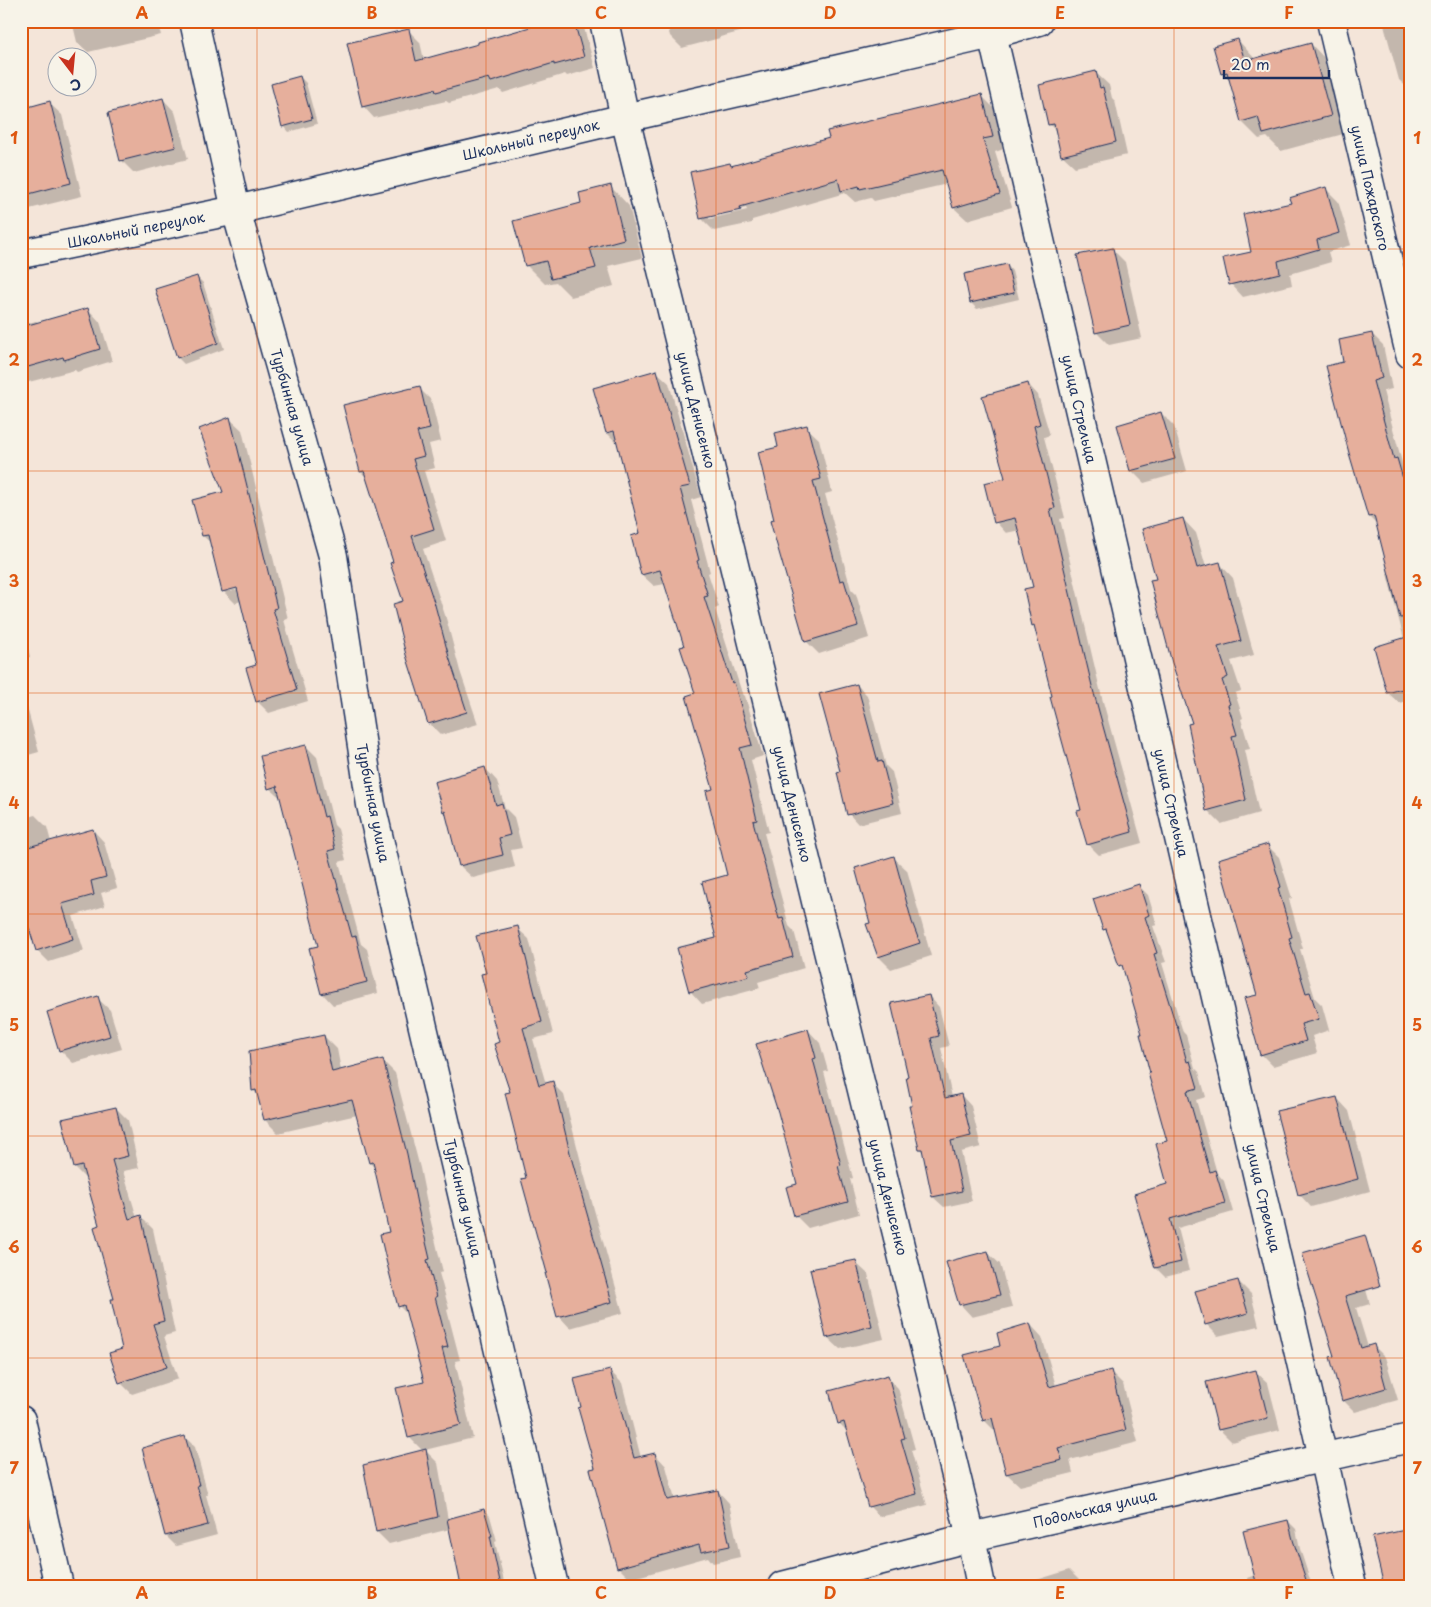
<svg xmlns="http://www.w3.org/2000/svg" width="1431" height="1607" viewBox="0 0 1431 1607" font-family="'Playpen Sans',sans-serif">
<rect width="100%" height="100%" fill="#f4e5d9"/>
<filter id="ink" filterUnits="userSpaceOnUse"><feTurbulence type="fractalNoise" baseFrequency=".02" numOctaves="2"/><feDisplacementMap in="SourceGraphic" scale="10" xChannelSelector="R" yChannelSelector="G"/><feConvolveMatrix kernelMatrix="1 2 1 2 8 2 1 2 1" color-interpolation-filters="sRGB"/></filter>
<g filter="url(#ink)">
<g fill="#0003" fill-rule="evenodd">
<path d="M72,21H157L161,35L88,52L77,42Z"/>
<path d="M556,21H576L584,28L595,68L567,76L565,74L503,93L499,89L449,103L446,101L374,118L363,106L408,30L420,42L424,60Z"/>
<path d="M666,21H783L720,37V38L682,48L670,36Z"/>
<path d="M1383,21H1410V90L1399,80Z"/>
<path d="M1238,40L1255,59L1311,44L1328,62L1347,133L1281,151L1267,137L1259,139L1242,122L1232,83L1222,73Z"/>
<path d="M1096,73L1109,85L1112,98L1115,101L1127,155L1075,167L1062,155L1057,132L1049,124Z"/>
<path d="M300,77L306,83L317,124L289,132L284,126Z"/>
<path d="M981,95L994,108L1004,149L995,152L1012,207L967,220L954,208L947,184L874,201L871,198L855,202L845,193L752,220V223L714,231L702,219L691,173L729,164L732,167ZM746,208L747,210L709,219V216Z"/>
<path d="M163,99L175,112L188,159L134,173L122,161Z"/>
<path d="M49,103L62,115L82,196L21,211V110Z"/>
<path d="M611,187L629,206L642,258L608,266L614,286L571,297L556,282L545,284L526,265L582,204Z"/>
<path d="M1326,189L1338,201L1351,245L1328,252L1331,262L1290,274L1292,285L1243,297L1231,284L1253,253L1292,204Z"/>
<path d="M1112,249L1125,262L1142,338L1109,345L1096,332Z"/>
<path d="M1007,265L1012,271L1019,299L977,309L971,303Z"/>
<path d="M197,277L203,283L224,349L184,364L178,358L157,290Z"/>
<path d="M88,309L100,322L112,361L77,372L75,370L21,384V325L36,321L39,323Z"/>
<path d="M1372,334L1383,345L1392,389L1383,391L1403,466L1407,470L1410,479V700L1399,703L1388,693L1404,639L1387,574L1389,573L1377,525L1369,517L1345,362Z"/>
<path d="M657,372L669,383L701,497L691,500L710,572L708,573L719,607L715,609L742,693L745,696L763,756L751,760L769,832L764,833L789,926L794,931L804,968L758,982L760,988L702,1004L691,992L679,949L718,939L728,876L714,790L697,694L685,647L665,584L654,586L642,575V534L618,444L607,433Z"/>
<path d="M1028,384L1038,395L1050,435L1044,437L1065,518L1060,519L1102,698L1142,843L1099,855L1088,844L1083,811L1037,629L1033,625L1034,588L1020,530L1006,533L996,522Z"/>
<path d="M419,388L431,400L441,441L429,444L435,468L424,471L446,541L423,549L446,618L460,671L478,724L441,735L429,723L405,602L394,563L367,478L361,472Z"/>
<path d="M1161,413L1174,426L1187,471L1144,483L1132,471L1119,426Z"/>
<path d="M230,419L242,430L288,619L284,620L308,701L269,713L257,701V666L241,601L235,603L223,591L212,544L203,536L225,493ZM243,586V588L229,591V589Z"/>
<path d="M806,427L819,439L832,492L825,494L851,589L856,594L869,638L819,654L806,641L776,521L780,448Z"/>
<path d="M1183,519L1196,533L1206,567L1220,564L1233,578L1254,655L1231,661L1241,691L1235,693L1243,718L1241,719L1250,749L1245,750L1259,813L1221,824L1207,810L1194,724L1157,580Z"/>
<path d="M21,616L30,657L21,659Z"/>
<path d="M21,685L39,752L21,757Z"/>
<path d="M857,685L867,695L886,766L892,772L902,813L858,824L849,814L841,772Z"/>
<path d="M306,746L317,757L334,825L338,829L346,860L339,862L361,944L367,949L378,993L333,1005L322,993L320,947L282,799L269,788Z"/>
<path d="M485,768L497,781L505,808L514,817L522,848L511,850L515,867L473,878L460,866L447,814L444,811Z"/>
<path d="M35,815L47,827L51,842L93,830L104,842L117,888L101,893L105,906L73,916L84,951L49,962L37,950L21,897V819Z"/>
<path d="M1267,845L1279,857L1292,898L1289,899L1303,949H1300L1315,998L1322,1005L1329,1030L1312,1036L1317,1053L1273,1066L1261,1054L1258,995Z"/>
<path d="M894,858L907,870L931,956L891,969L879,957L871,924Z"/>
<path d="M1139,886L1148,895L1157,925L1153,926L1166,962L1162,963L1183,1032L1186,1035L1195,1068L1199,1072L1206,1097L1196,1100L1217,1173L1224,1181L1233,1212L1178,1228L1189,1271L1165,1277L1156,1268L1135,1195L1169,1185V1142L1152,1073L1144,1034L1124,969L1121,965L1110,936L1104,929Z"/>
<path d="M517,928L529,939L553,1034L533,1039L546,1084L552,1083L564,1095L583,1170L623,1313L570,1328L559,1316L548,1274L527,1178L487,974Z"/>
<path d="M929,996L939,1007L949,1046L941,1048L952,1097L961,1095L971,1106L981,1147L961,1152L972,1201L944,1207L933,1197L923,1152L920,1149L914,1107Z"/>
<path d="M97,998L110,1010L122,1049L73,1063L61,1051L49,1013Z"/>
<path d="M808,1030L820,1043L828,1071L824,1072L853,1178L850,1179L859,1214L808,1228L795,1215L799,1185Z"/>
<path d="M324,1036L337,1049L341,1070L382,1060L395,1073L420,1168L430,1218L443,1272L439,1273L449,1309L447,1310L460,1360L455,1361L473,1438L425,1450L438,1463L448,1520L484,1510L490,1516L497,1541L495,1542L505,1586H463L450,1529L389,1544L377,1532L365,1466L423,1451L409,1437L425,1383L408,1315L399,1306L391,1233L376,1169L370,1163L357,1115L278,1133L265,1120L259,1096L253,1090Z"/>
<path d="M1337,1098L1349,1111L1370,1191L1311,1207L1299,1194Z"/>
<path d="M116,1108L128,1120L139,1168L123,1171L137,1218L141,1217L153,1229L175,1333L164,1336L178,1379L132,1394L120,1382L123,1350L116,1300L101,1226L87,1180L75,1168Z"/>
<path d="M987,1252L1000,1264L1012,1307L972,1317L960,1304Z"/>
<path d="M1304,1254H1356L1370,1304L1356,1308L1368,1347L1374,1346L1385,1357L1398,1400L1355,1412L1343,1400L1335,1357Z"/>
<path d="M855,1262L868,1274L884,1339L840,1349L827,1337Z"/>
<path d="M1238,1281L1251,1294L1259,1326L1218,1336L1206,1324Z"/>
<path d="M1030,1324L1042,1337L1056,1386L1111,1372L1123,1384L1138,1442L1070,1460L1073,1473L1020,1486L1007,1474L997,1433L984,1420L1001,1346Z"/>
<path d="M610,1371L622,1383L641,1458L655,1454L666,1466L675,1500L718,1491L729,1503L740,1557L713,1563L708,1557L630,1579L618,1567L597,1469Z"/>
<path d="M1255,1371L1268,1383L1280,1430L1232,1442L1219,1429Z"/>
<path d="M887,1377L898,1388L915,1449L911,1450L927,1505L880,1517L869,1506L848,1432L839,1423Z"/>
<path d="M185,1437L195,1447L208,1495H206L217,1535L176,1546L166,1536Z"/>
<path d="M1288,1521L1296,1529L1300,1549L1312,1586H1249L1247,1578L1255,1575Z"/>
<path d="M1069,1570L1082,1583L1083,1586H1017Z"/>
</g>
<g fill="#e6af9c" stroke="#1b2f5e">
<path d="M551,21H574L584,57L554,65V63L491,82L489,78L436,92L435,89L362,107L347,43L409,29L416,61L478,44V42Z"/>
<path d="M1238,39L1245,61L1311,43L1331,116L1263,134L1258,117L1241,122L1227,72L1221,74L1213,46Z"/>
<path d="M1096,71L1100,88L1103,87L1116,142L1061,156L1054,124L1048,125L1039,85Z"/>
<path d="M300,76L312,119L282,127L271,84Z"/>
<path d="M982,94L993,137L983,139L1000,194L953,208L942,170L860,189L859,186L841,191L838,179L740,207L741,210L700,219L690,172L730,163L731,166L829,138L827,131Z"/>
<path d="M163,98L176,147L120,161L108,113Z"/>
<path d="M50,101L71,183L21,196V109Z"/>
<path d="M611,185L624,239L590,248L596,268L551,279L546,261L525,266L513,221L581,203L579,193Z"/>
<path d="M1326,187L1339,233L1317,240L1319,249L1278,261L1280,273L1229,285L1223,258L1251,252L1243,214L1291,203L1289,198Z"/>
<path d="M1113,248L1130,325L1095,333L1077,255Z"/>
<path d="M1007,264L1014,293L970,303L964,274Z"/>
<path d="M197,276L218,343L177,358L155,289Z"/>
<path d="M88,308L100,349L64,360L63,357L21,369V327Z"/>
<path d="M1372,333L1382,378L1373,381L1394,459L1397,458L1410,503V617L1400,618L1374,516L1368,517L1349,453L1326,366L1343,362L1339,340Z"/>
<path d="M657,370L690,486L680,488L699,560L697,561L708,596L704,597L732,683L734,682L752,745L740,748L757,820L753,821L779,919L783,918L793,957L747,970L749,976L689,992L677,948L716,938L702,882L727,875L706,791L713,789L686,696L695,693L680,647L684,646L660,570L641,575L631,536L640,533L614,431L606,433L593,388Z"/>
<path d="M1028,383L1040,424L1034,426L1055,508L1050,509L1092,686L1132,832L1087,845L1077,811L1081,810L1050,697L1052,696L1034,625L1032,626L1024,589L1033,587L1015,518L994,523L984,483L1005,478L982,396Z"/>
<path d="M420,386L430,429L417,432L424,456L413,459L434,529L412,536L435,605L449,657L467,712L428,724L406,655L393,604L403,601L390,563L393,562L364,471L360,472L343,405Z"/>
<path d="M1161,412L1175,459L1130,471L1117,425Z"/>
<path d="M230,417L277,608L273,609L297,690L256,702L246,668L256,665L237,588L222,592L208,535L202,536L192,500L223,492L199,429Z"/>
<path d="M807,425L821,479L813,481L840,581L844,580L858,626L805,642L770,521L774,520L758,452L778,447L775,433Z"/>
<path d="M1183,518L1197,568L1220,562L1241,641L1218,647L1228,677L1222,680L1230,704L1228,705L1237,735L1232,736L1246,800L1206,811L1188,724L1192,723L1172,663L1150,580L1156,579L1142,529Z"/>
<path d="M1410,636V687L1387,693L1374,647Z"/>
<path d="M857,684L878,762L882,761L893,803L847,815L837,772L840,771L819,694Z"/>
<path d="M306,745L324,817L327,816L335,849L328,851L352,937L356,936L367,982L321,994L309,948L318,946L277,786L268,789L260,756Z"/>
<path d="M485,767L496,805L502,803L510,835L499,838L503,855L459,866L445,811L443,812L434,782Z"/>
<path d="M93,829L106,877L91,881L94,895L62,904L73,939L36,951L21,902V849Z"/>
<path d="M1268,844L1281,887L1278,888L1292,937L1289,938L1306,993L1310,992L1319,1019L1301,1024L1306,1041L1260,1055L1244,998L1257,995L1218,859Z"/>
<path d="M894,856L912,922L920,943L878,957L866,924L870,923L855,868Z"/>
<path d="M1139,884L1149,915L1145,917L1157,953L1154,954L1176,1025H1177L1187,1062L1190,1061L1198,1088L1187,1091L1210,1172L1215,1170L1225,1203L1170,1219L1181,1262L1155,1268L1134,1194L1167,1184L1156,1144L1167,1141L1148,1073H1150L1140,1034H1142L1122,965L1119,966L1106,929L1103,930L1093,899Z"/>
<path d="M518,926L542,1022L523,1028L539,1085L553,1081L571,1157L612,1302L557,1317L545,1273H547L521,1179L526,1178L505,1093L510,1092L494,1044L499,1042L481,974L486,973L476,936Z"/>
<path d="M929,995L939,1036L931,1038L945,1098L961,1094L971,1136L951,1141L962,1191L932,1197L922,1149H919L909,1106H912L906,1077L908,1076L891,1003Z"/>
<path d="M98,996L110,1036L59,1051L47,1012Z"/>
<path d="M808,1029L816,1058L813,1059L841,1165L838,1166L848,1202L794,1216L786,1187L797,1184L778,1112L756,1044Z"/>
<path d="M324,1035L332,1072L383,1059L407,1154L417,1204L430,1259L427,1260L437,1297H435L448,1347L442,1348L461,1425L408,1438L396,1388L424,1382L404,1305L398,1307L386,1260L380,1234L389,1232L373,1162L369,1163L352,1100L264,1120L256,1090L252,1091L249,1051Z"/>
<path d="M1337,1097L1358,1179L1298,1195L1276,1111Z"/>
<path d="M116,1107L128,1156L112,1160L129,1219L141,1215L164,1321L153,1324L167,1367L119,1383L109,1353L122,1349L111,1299H114L94,1227L99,1225L82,1166L74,1168L62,1119Z"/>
<path d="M1365,1235L1380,1286L1345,1296L1361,1348L1374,1344L1386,1388L1342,1401L1330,1357L1334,1356L1302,1253Z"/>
<path d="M988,1251L1000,1295L959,1305L946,1262Z"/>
<path d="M856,1260L872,1326L826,1338L810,1269Z"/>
<path d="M1238,1280L1248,1313L1205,1325L1195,1291Z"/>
<path d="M1030,1323L1049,1387L1111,1370L1126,1430L1058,1448L1062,1460L1006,1474L992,1418L983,1421L964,1355L1000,1346L997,1333Z"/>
<path d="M610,1370L634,1458L655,1453L667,1500L718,1490L730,1546L701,1552L699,1545L617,1568L590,1469L595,1468L578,1408L581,1407L574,1379Z"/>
<path d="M1256,1370L1268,1418L1218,1430L1206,1382Z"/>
<path d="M888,1375L905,1438L901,1439L917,1494L868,1507L844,1422L838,1424L829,1391Z"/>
<path d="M185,1436L199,1485H197L208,1525L165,1536L142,1448Z"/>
<path d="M426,1449L438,1517L376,1532L363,1465Z"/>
<path d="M484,1509L492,1536H490L501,1586H461L447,1519Z"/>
<path d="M1288,1520L1293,1540L1308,1586H1257L1243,1531Z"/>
<path d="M1410,1529V1586H1384L1372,1537Z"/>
</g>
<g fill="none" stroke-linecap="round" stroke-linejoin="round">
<defs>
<g id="minor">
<path d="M194,21L236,210L333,556L371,805L554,1586"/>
<path d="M604,21L625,118L971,1537L981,1586"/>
<path d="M989,21L1323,1457L1352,1586"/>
<path d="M1331,21L1410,354"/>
<path d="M21,254L236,210L625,118L992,34L1039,21"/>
<path d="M21,1420L59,1586"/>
<path d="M782,1586L971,1537L1410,1438"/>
</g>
</defs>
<use href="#minor" stroke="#1b2f5e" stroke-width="31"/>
<use href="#minor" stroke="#f7f3e8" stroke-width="28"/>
</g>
</g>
<path fill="none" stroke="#de5710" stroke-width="1" stroke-opacity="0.55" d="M257,21V1586M486,21V1586M716,21V1586M945,21V1586M1174,21V1586M21,249H1410M21,471H1410M21,693H1410M21,914H1410M21,1136H1410M21,1358H1410"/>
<g text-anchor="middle" stroke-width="4" stroke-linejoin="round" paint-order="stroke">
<g font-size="14" fill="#1b2f5e" stroke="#f7f3e8">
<text transform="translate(531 140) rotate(-13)" y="5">Школьный переулок</text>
<text transform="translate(1370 188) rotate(77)" y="5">улица Пожарского</text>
<text transform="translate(136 230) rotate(-11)" y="5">Школьный переулок</text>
<text transform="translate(292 407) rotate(74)" y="5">Турбинная улица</text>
<text transform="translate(1079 409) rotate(77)" y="5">улица Стрельца</text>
<text transform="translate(696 410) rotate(76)" y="5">улица Денисенко</text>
<text transform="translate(373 803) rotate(79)" y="5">Турбинная улица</text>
<text transform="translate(1171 803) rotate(77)" y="5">улица Стрельца</text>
<text transform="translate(792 804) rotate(76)" y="5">улица Денисенко</text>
<text transform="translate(888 1197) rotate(76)" y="5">улица Денисенко</text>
<text transform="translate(463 1198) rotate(77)" y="5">Турбинная улица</text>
<text transform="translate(1263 1198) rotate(77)" y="5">улица Стрельца</text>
<text transform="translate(1095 1509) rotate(-13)" y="5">Подольская улица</text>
</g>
</g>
<rect width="1431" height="1607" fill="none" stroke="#f7f3e8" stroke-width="55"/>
<g transform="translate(72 72) rotate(164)"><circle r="24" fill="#f7f3e8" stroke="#9fa5b1"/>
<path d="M0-4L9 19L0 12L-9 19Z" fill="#c8321e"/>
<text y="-8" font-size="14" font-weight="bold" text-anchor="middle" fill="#1b2f5e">С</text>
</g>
<path d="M1224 70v8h105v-8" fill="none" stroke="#1b2f5e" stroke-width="2.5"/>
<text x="1231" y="70" font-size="15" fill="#1b2f5e" stroke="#f7f3e8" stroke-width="4" paint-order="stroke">20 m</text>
<rect x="28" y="28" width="1376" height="1552" fill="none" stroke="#de5710" stroke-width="2"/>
<g font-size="16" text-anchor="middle" font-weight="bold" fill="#de5710">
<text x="142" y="19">A</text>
<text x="372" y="19">B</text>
<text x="601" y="19">C</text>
<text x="830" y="19">D</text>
<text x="1060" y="19">E</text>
<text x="1289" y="19">F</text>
<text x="14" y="144">1</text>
<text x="1417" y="144">1</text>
<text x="14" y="366">2</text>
<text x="1417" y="366">2</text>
<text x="14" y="587">3</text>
<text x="1417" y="587">3</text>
<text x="14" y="809">4</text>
<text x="1417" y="809">4</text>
<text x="14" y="1031">5</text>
<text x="1417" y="1031">5</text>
<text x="14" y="1253">6</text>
<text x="1417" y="1253">6</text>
<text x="14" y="1474">7</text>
<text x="1417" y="1474">7</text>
<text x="142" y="1599">A</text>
<text x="372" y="1599">B</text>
<text x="601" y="1599">C</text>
<text x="830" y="1599">D</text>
<text x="1060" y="1599">E</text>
<text x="1289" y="1599">F</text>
</g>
</svg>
